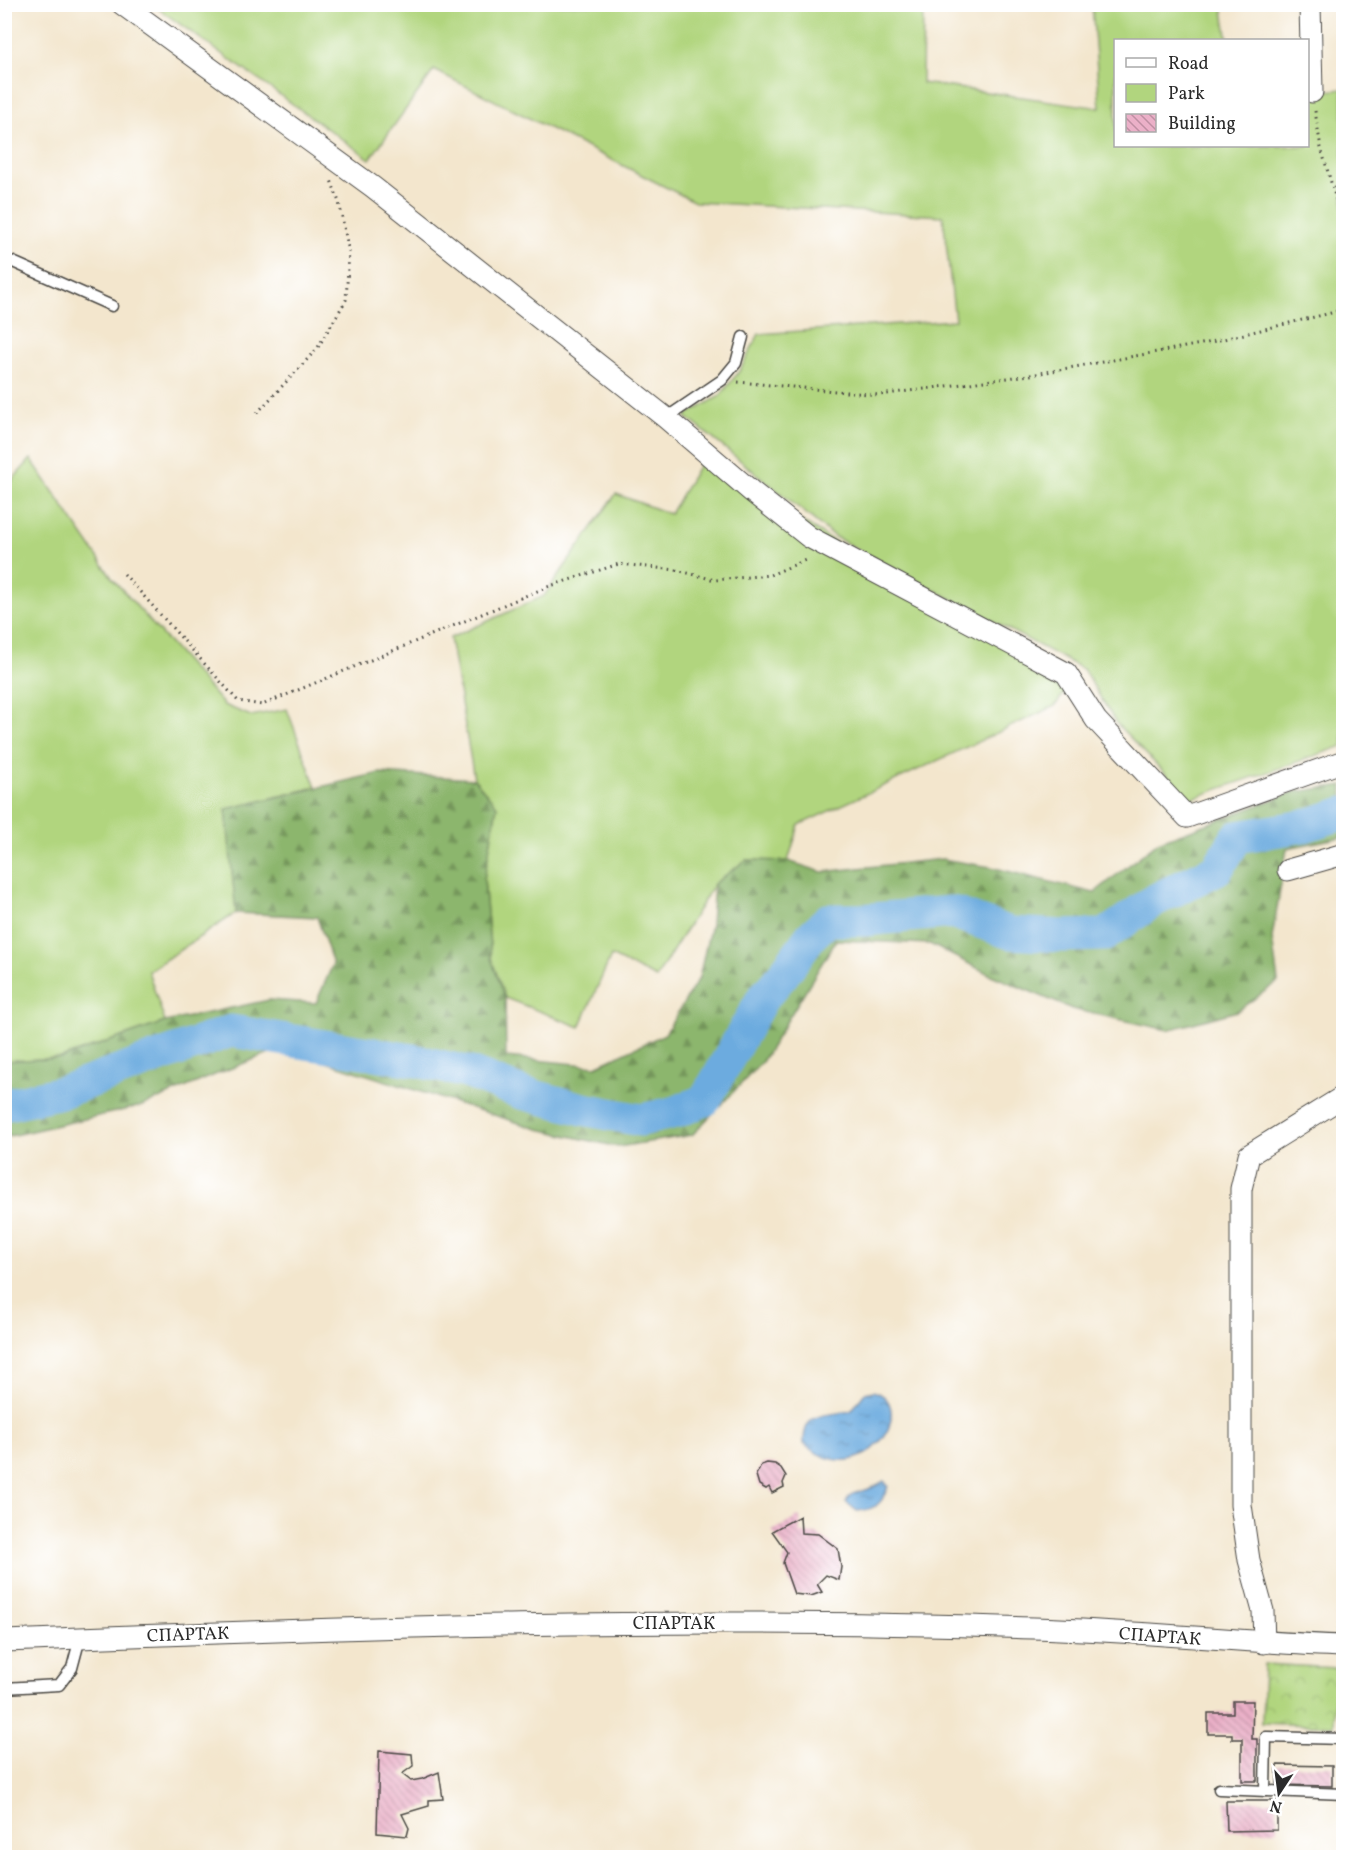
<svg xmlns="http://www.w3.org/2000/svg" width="1348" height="1862" viewBox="0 0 1348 1862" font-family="Vollkorn,serif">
<defs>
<pattern id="forest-firs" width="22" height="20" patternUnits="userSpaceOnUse" patternTransform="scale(1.5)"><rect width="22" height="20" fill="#8cb66d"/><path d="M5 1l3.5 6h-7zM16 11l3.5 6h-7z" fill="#73945a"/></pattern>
<pattern id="park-crowns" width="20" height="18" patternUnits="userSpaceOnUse" patternTransform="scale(1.5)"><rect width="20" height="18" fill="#b1d57e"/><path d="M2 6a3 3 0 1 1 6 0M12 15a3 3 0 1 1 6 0" fill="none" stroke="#98b76d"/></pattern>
<pattern id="water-ripples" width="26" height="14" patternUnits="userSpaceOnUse" patternTransform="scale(1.5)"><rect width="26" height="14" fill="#6cabdf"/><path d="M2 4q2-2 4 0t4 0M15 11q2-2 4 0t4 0" fill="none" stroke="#598bb5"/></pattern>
<pattern id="building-back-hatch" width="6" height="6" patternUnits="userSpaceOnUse" patternTransform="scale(1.5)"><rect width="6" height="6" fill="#ebb0c8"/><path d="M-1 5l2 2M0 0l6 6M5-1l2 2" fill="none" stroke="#bf8fa3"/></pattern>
</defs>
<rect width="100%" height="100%" fill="#fff"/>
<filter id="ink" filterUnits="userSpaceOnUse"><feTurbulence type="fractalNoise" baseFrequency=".0167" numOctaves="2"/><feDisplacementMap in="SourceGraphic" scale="12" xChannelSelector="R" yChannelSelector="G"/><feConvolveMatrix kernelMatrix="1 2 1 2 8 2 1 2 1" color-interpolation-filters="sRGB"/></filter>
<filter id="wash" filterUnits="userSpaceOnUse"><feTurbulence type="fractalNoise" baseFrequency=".008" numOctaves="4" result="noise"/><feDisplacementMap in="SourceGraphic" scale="24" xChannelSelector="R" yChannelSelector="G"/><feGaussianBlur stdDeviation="1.35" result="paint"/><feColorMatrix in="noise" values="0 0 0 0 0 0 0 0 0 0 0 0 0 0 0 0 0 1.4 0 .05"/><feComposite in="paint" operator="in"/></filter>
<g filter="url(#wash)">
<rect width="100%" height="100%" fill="#f3e6cd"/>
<g fill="#b1d57e" stroke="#6e8054" stroke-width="1.5">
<path d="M153,5H923L922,83L1100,108L1092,5H1222L1228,40H1116V146H1308V93L1343,89V746L1190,799L1116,723L1083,669L835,537L685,416L720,396L740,370L759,334L955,320L943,216L695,202L434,70L370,159Z"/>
<path d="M31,459L112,578L224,705L251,716L287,709L316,787L227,809L236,913L148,971L165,1022L61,1058L5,1061L4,489Z"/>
<path d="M702,460L1054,677L1068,688L1055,706L799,825L788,861L746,860L714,884L656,978L611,956L580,1027L505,998L491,958L484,879L497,806L474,779L450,638L544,596L616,494L670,514Z"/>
</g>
<path fill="url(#forest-firs)" stroke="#5c704c" stroke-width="1.5" d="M380,773L474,779L497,806L484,879L491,958L505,998L506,1057L596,1066L665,1034L699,978L711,924L714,884L746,860L788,861L822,872L942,859L991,867L1094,893L1158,842L1294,792L1343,785V837L1287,848L1272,938L1278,982L1237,1011L1168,1030L1072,1009L991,975L930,944L836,940L762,1062L692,1135L618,1147L538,1129L282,1048L217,1074L142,1106L5,1137L4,1061L61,1058L165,1022L269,1000L316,1003L333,964L317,917L236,913L226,809Z"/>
<path fill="url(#park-crowns)" stroke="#6e8054" stroke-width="1.5" d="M1264,1664L1336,1668L1334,1726L1262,1723Z"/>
<g fill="url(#water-ripples)" stroke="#4c6b85" stroke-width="1.5">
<path d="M873,1391C921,1404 866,1497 804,1444C803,1410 827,1416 851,1411L865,1393Z"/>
<path d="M884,1481L888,1486C883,1503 875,1510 857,1511L846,1502C851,1492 857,1493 866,1490C872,1488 879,1484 884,1481Z"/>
</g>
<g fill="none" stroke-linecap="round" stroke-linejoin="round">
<path stroke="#6cabdf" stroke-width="33" d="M4,1105L62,1092L231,1031L413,1060L467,1072L522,1093L583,1109L641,1120L676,1112L705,1100L762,999L782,976L811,936L828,920H863L952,912L1010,933L1061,936L1105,935L1155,900L1217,869L1237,837L1304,826L1344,813"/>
</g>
<g id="blocks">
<g fill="url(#building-back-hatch)">
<path d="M767,1463L775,1464L781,1468L786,1476L783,1483L784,1487L772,1493L769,1487L766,1489L759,1485L756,1475L761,1465Z"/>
<path d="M800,1516L801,1533L818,1534L838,1549L841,1567L839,1580L826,1575L817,1584L822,1592L811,1596L794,1594L783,1563L787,1552L772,1531Z"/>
<path d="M1233,1701H1253L1252,1739H1257V1781H1242V1739H1232V1734H1208V1713H1233Z"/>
<path d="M379,1751L412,1754L413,1766L402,1774L411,1781L422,1779L439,1772L443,1799L429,1800V1806L402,1814L409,1828L407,1836L377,1833Z"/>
<path d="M1277,1765L1332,1766V1786L1277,1785Z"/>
<path d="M1226,1801H1277V1830L1227,1831Z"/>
</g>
</g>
</g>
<g filter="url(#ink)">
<use href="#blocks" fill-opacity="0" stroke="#494743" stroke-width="1.5"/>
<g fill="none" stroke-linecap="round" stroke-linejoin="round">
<defs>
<g id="lane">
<path d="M4,258L112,306"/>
<path d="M666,418L722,380L736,363L743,337"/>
<path d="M4,1688L59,1685L72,1668L80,1638"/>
<path d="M1219,1789L1344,1794"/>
<path d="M1265,1791L1266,1737L1344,1739"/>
</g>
<g id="street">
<path d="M122,4L373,187L666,418L751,491L809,537L1066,673L1096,720L1187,817L1344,761"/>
<path d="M1310,4L1312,92"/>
<path d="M1288,870L1344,854"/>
<path d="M4,1641C347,1627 691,1616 1034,1628C1137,1631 1240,1642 1344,1646"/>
<path d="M1264,1643L1263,1611L1249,1560L1241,1505V1189L1249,1155L1344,1096"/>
</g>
</defs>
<use href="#lane" stroke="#494743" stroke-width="13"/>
<use href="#street" stroke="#494743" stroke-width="23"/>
<g stroke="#494743" stroke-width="3" stroke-dasharray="1.5 4.5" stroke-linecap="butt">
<path d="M1315,111L1321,148L1344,227"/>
<path d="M738,382L879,395L1030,375L1207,343L1335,312L1344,307"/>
<path d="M257,413L317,349L346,300L349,252L339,202L331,180"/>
<path d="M124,574L238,701L262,705L547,587L619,564L676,570L715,580L770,575L808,559"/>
<path d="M1344,720V724"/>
</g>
<use href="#lane" stroke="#fff" stroke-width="10"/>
<use href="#street" stroke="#fff" stroke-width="21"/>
</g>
</g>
<g text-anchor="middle" stroke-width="5" stroke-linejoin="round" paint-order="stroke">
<g font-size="18" fill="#2b2b2b" stroke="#fff">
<text x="674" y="1629">СПАРТАК</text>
<text transform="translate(188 1634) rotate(-2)" y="6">СПАРТАК</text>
<text transform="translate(1160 1636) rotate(4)" y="6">СПАРТАК</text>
</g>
</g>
<rect width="1348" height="1862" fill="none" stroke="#fff" stroke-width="24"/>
<rect x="1114" y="39" width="195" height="108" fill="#ffffff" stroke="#aaaaaa" stroke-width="1.5"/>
<rect x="1126" y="58" width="30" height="9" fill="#ffffff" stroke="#aaaaaa" stroke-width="1.5"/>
<text x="1168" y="69" font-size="18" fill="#2b2b2b">Road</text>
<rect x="1126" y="84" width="30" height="18" fill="#b1d57e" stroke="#aaaaaa" stroke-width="1.5"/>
<text x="1168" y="99" font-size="18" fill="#2b2b2b">Park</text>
<rect x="1126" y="114" width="30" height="18" fill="url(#building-back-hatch)" stroke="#aaaaaa" stroke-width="1.5"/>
<text x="1168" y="129" font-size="18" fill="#2b2b2b">Building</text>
<g transform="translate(1279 1793) rotate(193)" stroke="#ffffff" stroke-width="4.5" paint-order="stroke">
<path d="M0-4.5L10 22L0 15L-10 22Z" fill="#2b2b2b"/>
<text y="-9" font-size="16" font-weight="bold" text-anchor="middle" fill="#2b2b2b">N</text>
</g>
</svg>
